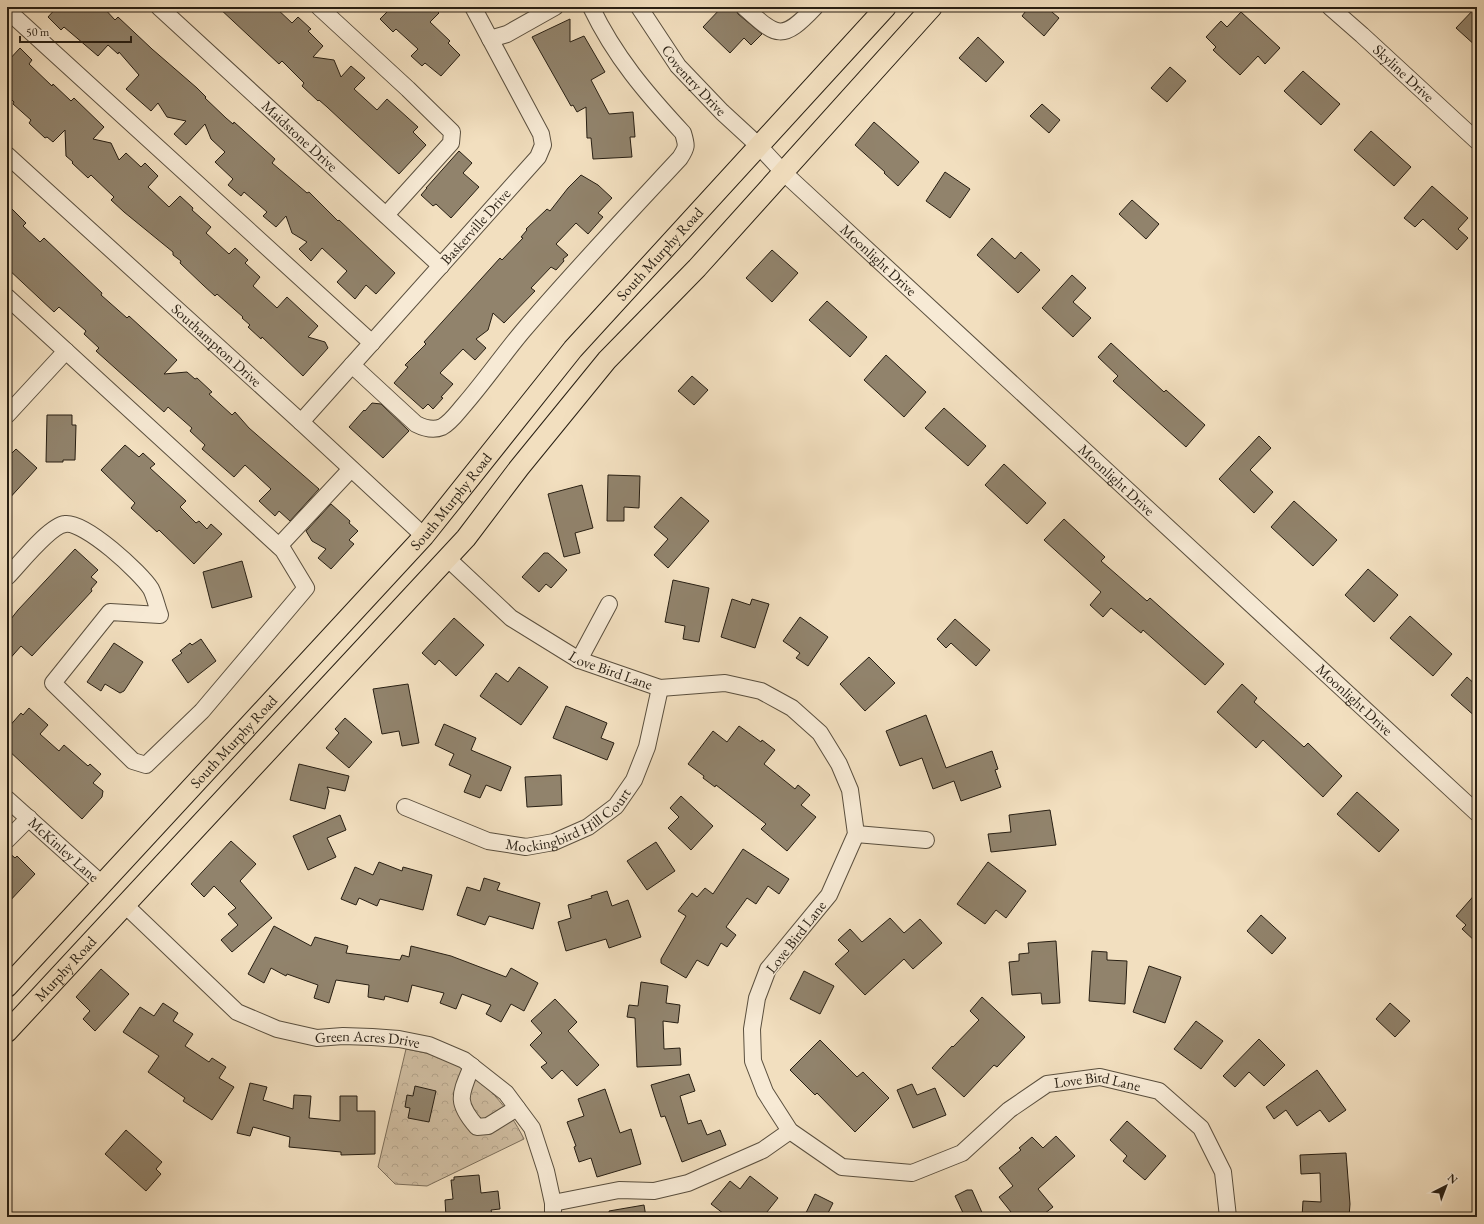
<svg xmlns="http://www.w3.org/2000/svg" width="1484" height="1224" viewBox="0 0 1484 1224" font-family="'EB Garamond',serif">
<defs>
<pattern id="forest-crowns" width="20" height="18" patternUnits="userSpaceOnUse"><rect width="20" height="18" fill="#d0bea2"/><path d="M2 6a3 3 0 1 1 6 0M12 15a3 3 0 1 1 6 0" fill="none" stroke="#b3a38b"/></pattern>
</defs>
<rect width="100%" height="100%" fill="#f2dfbf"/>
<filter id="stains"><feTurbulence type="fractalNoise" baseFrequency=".005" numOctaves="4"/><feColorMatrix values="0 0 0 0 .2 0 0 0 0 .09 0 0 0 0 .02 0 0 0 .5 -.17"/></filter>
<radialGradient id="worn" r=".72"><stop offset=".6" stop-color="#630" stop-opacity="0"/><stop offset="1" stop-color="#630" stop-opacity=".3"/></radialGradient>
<path fill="url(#forest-crowns)" stroke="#7c6e5a" d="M406,1049C421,1052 439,1055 453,1063C485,1080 508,1107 524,1139L427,1186L395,1184L378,1167Z"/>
<g fill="#91836c" stroke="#281f13">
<path d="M57,7H103L115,20L118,17L152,49L197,88L206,97L205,98L226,118L233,124L234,122L275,159L272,163L307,193L309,192L338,221L339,220L395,273L376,294L366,285L355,299L337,282L347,271L322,248L311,261L299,249L307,242L292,233L286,216L276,227L263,216L267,212L244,192L241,196L228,185L233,179L215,162L225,152L211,139L205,124L186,145L174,134L186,121L167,117L158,103L151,111L126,89L139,75L119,52L118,54L108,45L98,56L64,27L61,30L48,17Z"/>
<path d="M218,7H275L292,23L298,17L311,29L308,31L323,46L313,57L334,60L341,77L351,66L365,78L354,89L377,110L387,99L418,127L413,132L426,145L399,174L327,107L319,100L318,101L302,86L304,83L282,61L279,64Z"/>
<path d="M392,7H433L439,13L430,22L450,41L448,43L460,55L441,76L425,63L422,66L411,56L418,49L396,29L393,32L380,19Z"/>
<path d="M722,7H735L738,14L762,34L751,45L744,38L730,53L703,27Z"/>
<path d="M1029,7H1046L1059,18L1044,36L1022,16Z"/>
<path d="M1476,7H1477V47L1456,28Z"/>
<path d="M1241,12L1280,48L1265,64L1258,56L1240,75L1213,50L1216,47L1206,37L1221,21L1227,27Z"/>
<path d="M570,19V42L584,36L605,72L591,80L609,114L633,112L635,137H630L632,157L593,159L591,138H587L586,107L577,112L573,105L571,106L532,37Z"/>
<path d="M978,37L1004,62L986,82L959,58Z"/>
<path d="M20,48L32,60L29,64L52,86L53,84L71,101L74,98L104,127L93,139L111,143L119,160L126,153L141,167L145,163L158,176L148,187L169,207L180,196L193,208L192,210L211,227L206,233L229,254L235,248L248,260L245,263L260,277L253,286L277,308L287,297L318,326L308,337L325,342L328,348L303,376L262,337L261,339L248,327L250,325L242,318L243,317L217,294L215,296L203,285L180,263L181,261L173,255V252L124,212L111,200L114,197L91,175L88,178L72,163L73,162L66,156L65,130L53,142L47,137L45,138L29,123L31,120L13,104L14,102L7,95V62Z"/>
<path d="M1170,67L1186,81L1167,102L1151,88Z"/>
<path d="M1303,71L1340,104L1321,125L1284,91Z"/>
<path d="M1042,104L1060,120L1049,133L1030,116Z"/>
<path d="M874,122L919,162L898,186L884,173L885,172L855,145Z"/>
<path d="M1371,131L1411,167L1394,186L1354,150Z"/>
<path d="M459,151L472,163L463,173L479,187L451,218L436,204L433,206L421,195L427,188H426Z"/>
<path d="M945,172L970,189L950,218L926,201Z"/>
<path d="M581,175L598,185L612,198L598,213L603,217L588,234L576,223L556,244L568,255L563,259L564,261L556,270L551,267L531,288L535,291L504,323L493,313L488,330L476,339L486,348L475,360L463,349L440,373L453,384L441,397L443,398L433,409L428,404L423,409L394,383L408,367L405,365L426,344L424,342L500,258L502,260L523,238L521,237L527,230L526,229L547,209L550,211L568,188Z"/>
<path d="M1432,186L1468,218L1458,229L1468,238L1457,250L1423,219L1415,227L1404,218Z"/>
<path d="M1132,200L1159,224L1146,239L1119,214Z"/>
<path d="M7,204L26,223L23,226L40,242L44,238L102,293L101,295L127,318L129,316L177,360L164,374L187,372L195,379L197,378L212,392L209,394L232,415L235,412L249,428L319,489L290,521L279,511L275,516L259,501L271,489L245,465L234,477L202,449L205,445L190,431L192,428L168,407L164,412L96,351L99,348L84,334L86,331L59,307L54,312L7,268Z"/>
<path d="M992,238L1015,259L1021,252L1040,270L1018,293L977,255Z"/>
<path d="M772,250L798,273L772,302L746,278Z"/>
<path d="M1072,275L1086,288L1073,302L1091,318L1073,337L1042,308Z"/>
<path d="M827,301L867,337L850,357L809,320Z"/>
<path d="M1111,343L1164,392L1166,390L1205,425L1186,447L1113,381L1118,376L1098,357Z"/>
<path d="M886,355L926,392L904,417L864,380Z"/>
<path d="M692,376L708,390L694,405L678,391Z"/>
<path d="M372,403L381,404L409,431L383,458L349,427L364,410L365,411Z"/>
<path d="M944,408L986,446L968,466L925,428Z"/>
<path d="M47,415H72V425H76L75,460H63V462H46Z"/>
<path d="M1259,436L1271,448L1250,470L1273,492L1254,513L1219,479Z"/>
<path d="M125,445L139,457L143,453L155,464L150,468L186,501L180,507L196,523L199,521L207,529L211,524L222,534L194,564L159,530L157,532L131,508L135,503L101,470Z"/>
<path d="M16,449L37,468L7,501V458Z"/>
<path d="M1004,464L1046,503L1027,524L985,485Z"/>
<path d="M608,475L640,476L639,508L624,507V521H607Z"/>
<path d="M582,485L593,528L575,533L580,553L564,557L548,494Z"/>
<path d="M681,497L709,521L668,568L654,555L668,539L654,527Z"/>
<path d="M1294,501L1337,540L1313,566L1271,527Z"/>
<path d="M331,504L350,521L349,523L358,531L349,540L354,544L331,569L318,558L326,549L312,541L306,531Z"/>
<path d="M1064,519L1105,557L1101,561L1147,601L1150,598L1224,664L1205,685L1143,630L1141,633L1111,608L1103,617L1090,605L1101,592L1044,540Z"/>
<path d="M75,549L98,570L91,577L97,582L91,589L92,591L32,656L21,646L7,662V624L18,610Z"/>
<path d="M544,553H548L567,570L551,588L546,584L539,592L522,577Z"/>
<path d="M242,561L252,597L212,608L203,572Z"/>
<path d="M1368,569L1398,595L1374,622L1345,595Z"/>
<path d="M673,580L709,588L699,642L683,639L685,626L665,622Z"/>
<path d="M732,599L750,605L752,599L769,604L755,648L721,637Z"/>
<path d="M1410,616L1452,654L1433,676L1390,638Z"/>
<path d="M800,617L828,637L808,666L796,658L800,653L783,641Z"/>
<path d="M454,618L484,645L456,676L439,660L435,665L422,653Z"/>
<path d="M955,619L990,650L976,666L951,643L946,648L937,639Z"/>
<path d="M201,639L216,661L188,683L172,660L182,653L180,651L190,643L192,645Z"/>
<path d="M114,643L143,662L124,691L120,693L105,684L101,691L87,682Z"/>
<path d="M869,657L895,683L865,711L840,684Z"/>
<path d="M519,667L548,687L521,725L480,696L496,673L508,682Z"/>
<path d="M1467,677L1477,686V718L1451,695Z"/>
<path d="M408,684L419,743L402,746L399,731L382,734L373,689Z"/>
<path d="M1242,684L1257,698L1254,702L1304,747L1308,743L1342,776L1323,797L1263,740L1256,748L1217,712Z"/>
<path d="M566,706L607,723L601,738L614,743L607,760L553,738Z"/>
<path d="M29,708L48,725L40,734L59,751L64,745L88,766L90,764L101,774L93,783L103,791L102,797L82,819L7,749V729L21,713L23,715Z"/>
<path d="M926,715L946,768L992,751L998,769L995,770L1001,787L961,801L954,781L933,789L922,758L900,766L886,731Z"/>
<path d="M345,718L372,742L349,768L326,748L339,733L335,729Z"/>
<path d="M444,724L476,738L471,750L511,767L501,791L486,785L480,798L464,792L471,775L449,765L454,754L435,745Z"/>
<path d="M739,726L761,742L762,740L775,750L764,764L795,789L798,785L810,795L801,805L816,817L787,851L761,829L766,824L716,785L715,787L703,778L704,776L688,764L713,731L727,742Z"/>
<path d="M299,764L349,776L345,791L327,787L329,791L325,809L290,800Z"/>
<path d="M561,775L562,805L527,807L525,777Z"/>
<path d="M1357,792L1399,830L1379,852L1337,814Z"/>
<path d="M681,796L713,826L691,850L668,828L679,817L670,808Z"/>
<path d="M1050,810L1056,845L991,852L988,834L1011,832L1009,815Z"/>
<path d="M340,815L346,830L327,838L336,857L308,870L293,836Z"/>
<path d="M231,841L256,864L240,881L272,918L232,952L221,940L238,925L228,914L236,908L214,886L204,897L191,884Z"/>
<path d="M656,842L675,871L647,890L627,861Z"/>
<path d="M743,849L789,879L779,894L768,886L756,904L747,898L726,927L736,935L727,947L721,943L708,966L697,960L686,978L661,963V959L686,916L678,911L692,893L697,897L705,888L713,894Z"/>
<path d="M7,851L15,858L17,856L35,874L7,904Z"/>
<path d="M379,862L402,871L403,867L432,875L423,910L380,899L377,906L359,898L356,905L341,899L355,867L373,875Z"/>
<path d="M988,862L1026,891L1006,918L996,910L985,924L957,904Z"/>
<path d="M484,878L500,883L497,890L540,903L533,929L489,916L485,925L457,915L467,887L480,891Z"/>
<path d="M607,891L612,906L628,900L641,937L609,948L606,939L566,951L558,922L571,918L568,905L592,898L591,896Z"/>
<path d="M1477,892V943L1462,929L1466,925L1456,916Z"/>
<path d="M1261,915L1286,938L1272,954L1247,931Z"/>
<path d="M890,918L904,933L920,919L942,943L913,969L904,959L865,995L835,964L849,951L838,940L850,929L862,942Z"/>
<path d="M274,926L311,946L315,937L348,946L346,953L400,960L402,955L409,957L411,946L451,956L506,977L511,968L538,983L524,1011L511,1004L501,1022L486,1014L491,1005L462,994L456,1009L440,1003L444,993L412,985L408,1002L385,996L384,1000L368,997L369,985L336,980L329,1003L314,998L318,985L287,974L286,976L271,968L264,983L248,974Z"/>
<path d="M1056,941L1060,1003L1042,1004L1041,993L1012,995L1009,962L1019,961V954L1029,953L1028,943Z"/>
<path d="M1092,951L1107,952V960L1127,961L1125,1004L1089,1001Z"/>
<path d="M1149,966L1181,977L1165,1023L1133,1012Z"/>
<path d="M101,969L129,994L95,1031L83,1019L90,1011L76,997Z"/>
<path d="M804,971L834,986L820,1014L790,999Z"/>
<path d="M641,982L668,986L666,1003L680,1005L678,1023L663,1021L664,1049L680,1048L681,1065L637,1067L635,1018L627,1017L629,1005L638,1006Z"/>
<path d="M982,997L1025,1037L997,1067L994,1065L964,1097L932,1068L952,1046L953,1047L979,1020L970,1011Z"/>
<path d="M555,999L577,1022L568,1031L599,1065L577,1086L562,1070L552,1079L541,1067L547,1063L530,1045L542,1033L531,1021Z"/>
<path d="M163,1003L178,1013L173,1021L193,1034L185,1046L209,1062L212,1058L226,1067L219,1078L234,1087L212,1120L183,1101L185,1098L148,1072L159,1056L123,1032L140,1007L154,1016Z"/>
<path d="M1390,1003L1410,1021L1395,1037L1376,1019Z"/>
<path d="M1196,1021L1223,1041L1201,1069L1174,1049Z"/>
<path d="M1259,1039L1285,1065L1264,1086L1249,1072L1235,1087L1223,1076Z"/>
<path d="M820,1040L857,1077L863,1072L889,1098L855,1132L817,1093L815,1095L790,1070Z"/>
<path d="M1317,1070L1346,1110L1329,1122L1320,1110L1297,1126L1286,1110L1274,1119L1266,1107Z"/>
<path d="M689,1074L695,1091L680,1096L688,1124L701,1120L707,1135L720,1130L726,1145L682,1162L665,1116L661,1117L651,1085Z"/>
<path d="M250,1083L267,1087L263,1100L293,1109L294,1095L311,1096L309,1118L340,1121V1096H357V1111H375V1154L341,1155V1152L289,1147L290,1137L253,1127L250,1136L237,1133Z"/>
<path d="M912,1084L917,1095L935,1088L946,1115L913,1128L897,1090Z"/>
<path d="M415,1086L436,1091L429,1122L408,1118L410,1108L405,1107L407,1095L413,1096Z"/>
<path d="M605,1089L620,1133L631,1129L641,1164L597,1177L591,1158L579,1162L574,1147L576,1146L567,1122L584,1116L578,1099Z"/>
<path d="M1127,1121L1166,1156L1145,1180L1123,1161L1127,1156L1110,1140Z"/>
<path d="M126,1130L162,1162L156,1169L161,1174L146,1191L105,1154Z"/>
<path d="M1056,1136L1075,1156L1038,1189L1053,1207L1040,1217H1015L999,1197L1013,1186L999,1168L1021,1150L1019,1148L1032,1137L1043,1148Z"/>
<path d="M1346,1153L1350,1204L1349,1217H1302L1303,1201L1321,1202L1320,1173L1301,1174L1300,1155Z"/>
<path d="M479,1175L481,1193L498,1191L500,1209L491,1210L493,1217H446L445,1200L453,1199L451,1180H454V1177Z"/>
<path d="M750,1176L778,1198L763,1217H728L711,1204L730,1181L740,1189Z"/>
<path d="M967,1190H972L984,1217H965L955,1196Z"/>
<path d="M815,1194L833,1203L826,1217H804Z"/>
<path d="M644,1205L646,1217H610L609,1211Z"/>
</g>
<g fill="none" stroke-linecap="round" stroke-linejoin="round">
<defs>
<g id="minor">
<path id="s1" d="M159,7L441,266"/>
<path d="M319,7L408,89L452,132L451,143L386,215"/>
<path id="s2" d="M639,7L678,66L722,112L759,146L783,172L1477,813"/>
<path d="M744,7C777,37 782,42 815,7"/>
<path id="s3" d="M1330,7L1362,35L1477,141"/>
<path d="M7,10L372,343"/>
<path d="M490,39L507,34L555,7"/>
<path id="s4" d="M7,155L301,422L424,536"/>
<path d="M7,297L283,550L306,588L202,711L146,765L133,761L53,683L110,612L160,615C157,607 155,597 151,589C141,573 85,521 65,524C49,526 19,565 7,577"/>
<path d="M352,365L416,424C424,428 433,431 442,427C451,422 457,413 464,405C484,382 502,356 522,332C573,272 627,215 680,158C687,147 687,146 683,133C646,93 615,57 591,7"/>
<path d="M7,415L66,351"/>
<path id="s5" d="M301,422L538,157L543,145L541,134L473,7"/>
<path d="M279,546L351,469"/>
<path id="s6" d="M447,558L511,618L579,660L660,688L725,683L761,691L792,708L820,733L839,764L850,790L856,834L829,895L768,969L757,998L752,1029L753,1061L765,1092L790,1131L842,1167L912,1173L962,1153L1009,1110L1047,1084L1100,1077L1159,1091L1201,1128L1223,1172L1228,1217"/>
<path d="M579,660L609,604"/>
<path id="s7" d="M7,799L103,885"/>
<path id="s8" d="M405,807L488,841L526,847L554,842L588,827L616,806L634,780L647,747L660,688"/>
<path d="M856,834L926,840"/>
<path d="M7,840L29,818"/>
<path id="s9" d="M125,905L237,1012L277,1029L317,1038L343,1036L372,1037L399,1039L429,1045L464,1060L506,1093L532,1128L546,1171L553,1203V1217"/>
<path d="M472,1066C460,1095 455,1102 477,1127L488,1126L517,1108"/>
<path d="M553,1203L619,1190L654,1191L688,1183L763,1150L790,1131"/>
</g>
<g id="major">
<path id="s10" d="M7,987L424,536L573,349L886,7"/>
<path id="s11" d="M7,1032L466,538L519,468L607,360L697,268L932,7"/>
</g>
</defs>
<use href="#minor" stroke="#5a4f3e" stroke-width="18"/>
<use href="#major" stroke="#281f13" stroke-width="22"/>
<use href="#minor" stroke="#f7ead5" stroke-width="16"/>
<use href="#major" stroke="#f2dfbf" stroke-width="20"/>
</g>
<g text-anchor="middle" stroke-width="3" stroke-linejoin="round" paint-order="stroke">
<g font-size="15" fill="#281f13" stroke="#f7ead5">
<text dy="5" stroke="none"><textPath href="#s3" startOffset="99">Skyline Drive</textPath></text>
<text dy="5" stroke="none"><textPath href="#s2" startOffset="92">Coventry Drive</textPath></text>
<text dy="5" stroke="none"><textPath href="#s1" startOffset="191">Maidstone Drive</textPath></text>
<text dy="5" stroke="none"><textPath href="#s5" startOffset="262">Baskerville Drive</textPath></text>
<text dy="5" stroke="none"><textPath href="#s10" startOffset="982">South Murphy Road</textPath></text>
<text dy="5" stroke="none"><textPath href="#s2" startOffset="350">Moonlight Drive</textPath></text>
<text dy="5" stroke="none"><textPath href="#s4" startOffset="283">Southampton Drive</textPath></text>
<text dy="5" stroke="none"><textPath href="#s2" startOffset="674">Moonlight Drive</textPath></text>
<text dy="5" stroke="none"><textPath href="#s10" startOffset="658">South Murphy Road</textPath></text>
<text dy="5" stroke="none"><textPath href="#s6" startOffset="201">Love Bird Lane</textPath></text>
<text dy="5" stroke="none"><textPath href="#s2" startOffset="998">Moonlight Drive</textPath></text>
<text dy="5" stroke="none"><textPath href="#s10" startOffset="334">South Murphy Road</textPath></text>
<text dy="5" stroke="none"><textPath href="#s8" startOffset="178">Mockingbird Hill Court</textPath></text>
<text dy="5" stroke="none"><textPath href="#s7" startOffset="76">McKinley Lane</textPath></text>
<text transform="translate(796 937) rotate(-52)" y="5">Love Bird Lane</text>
<text dy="5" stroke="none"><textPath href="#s11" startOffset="86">Murphy Road</textPath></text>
<text dy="5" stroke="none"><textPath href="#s9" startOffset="290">Green Acres Drive</textPath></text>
<text dy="5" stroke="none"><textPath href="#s6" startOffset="1222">Love Bird Lane</textPath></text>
</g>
</g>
<rect width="1484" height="1224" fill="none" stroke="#f2dfbf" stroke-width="24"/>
<rect x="8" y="8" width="1468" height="1208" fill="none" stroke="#281f13" stroke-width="2"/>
<rect x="12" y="12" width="1460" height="1200" fill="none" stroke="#281f13"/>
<g transform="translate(1446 1186) rotate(42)" stroke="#f7ead5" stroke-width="3" paint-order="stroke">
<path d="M0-3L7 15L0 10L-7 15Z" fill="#281f13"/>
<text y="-6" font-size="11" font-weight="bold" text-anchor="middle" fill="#281f13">N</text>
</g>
<path d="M20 36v6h111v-6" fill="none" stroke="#281f13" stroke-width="2"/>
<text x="26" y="36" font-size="12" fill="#281f13" stroke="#f7ead5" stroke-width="3" paint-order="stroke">50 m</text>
<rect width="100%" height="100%" filter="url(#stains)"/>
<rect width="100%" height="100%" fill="url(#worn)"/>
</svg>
